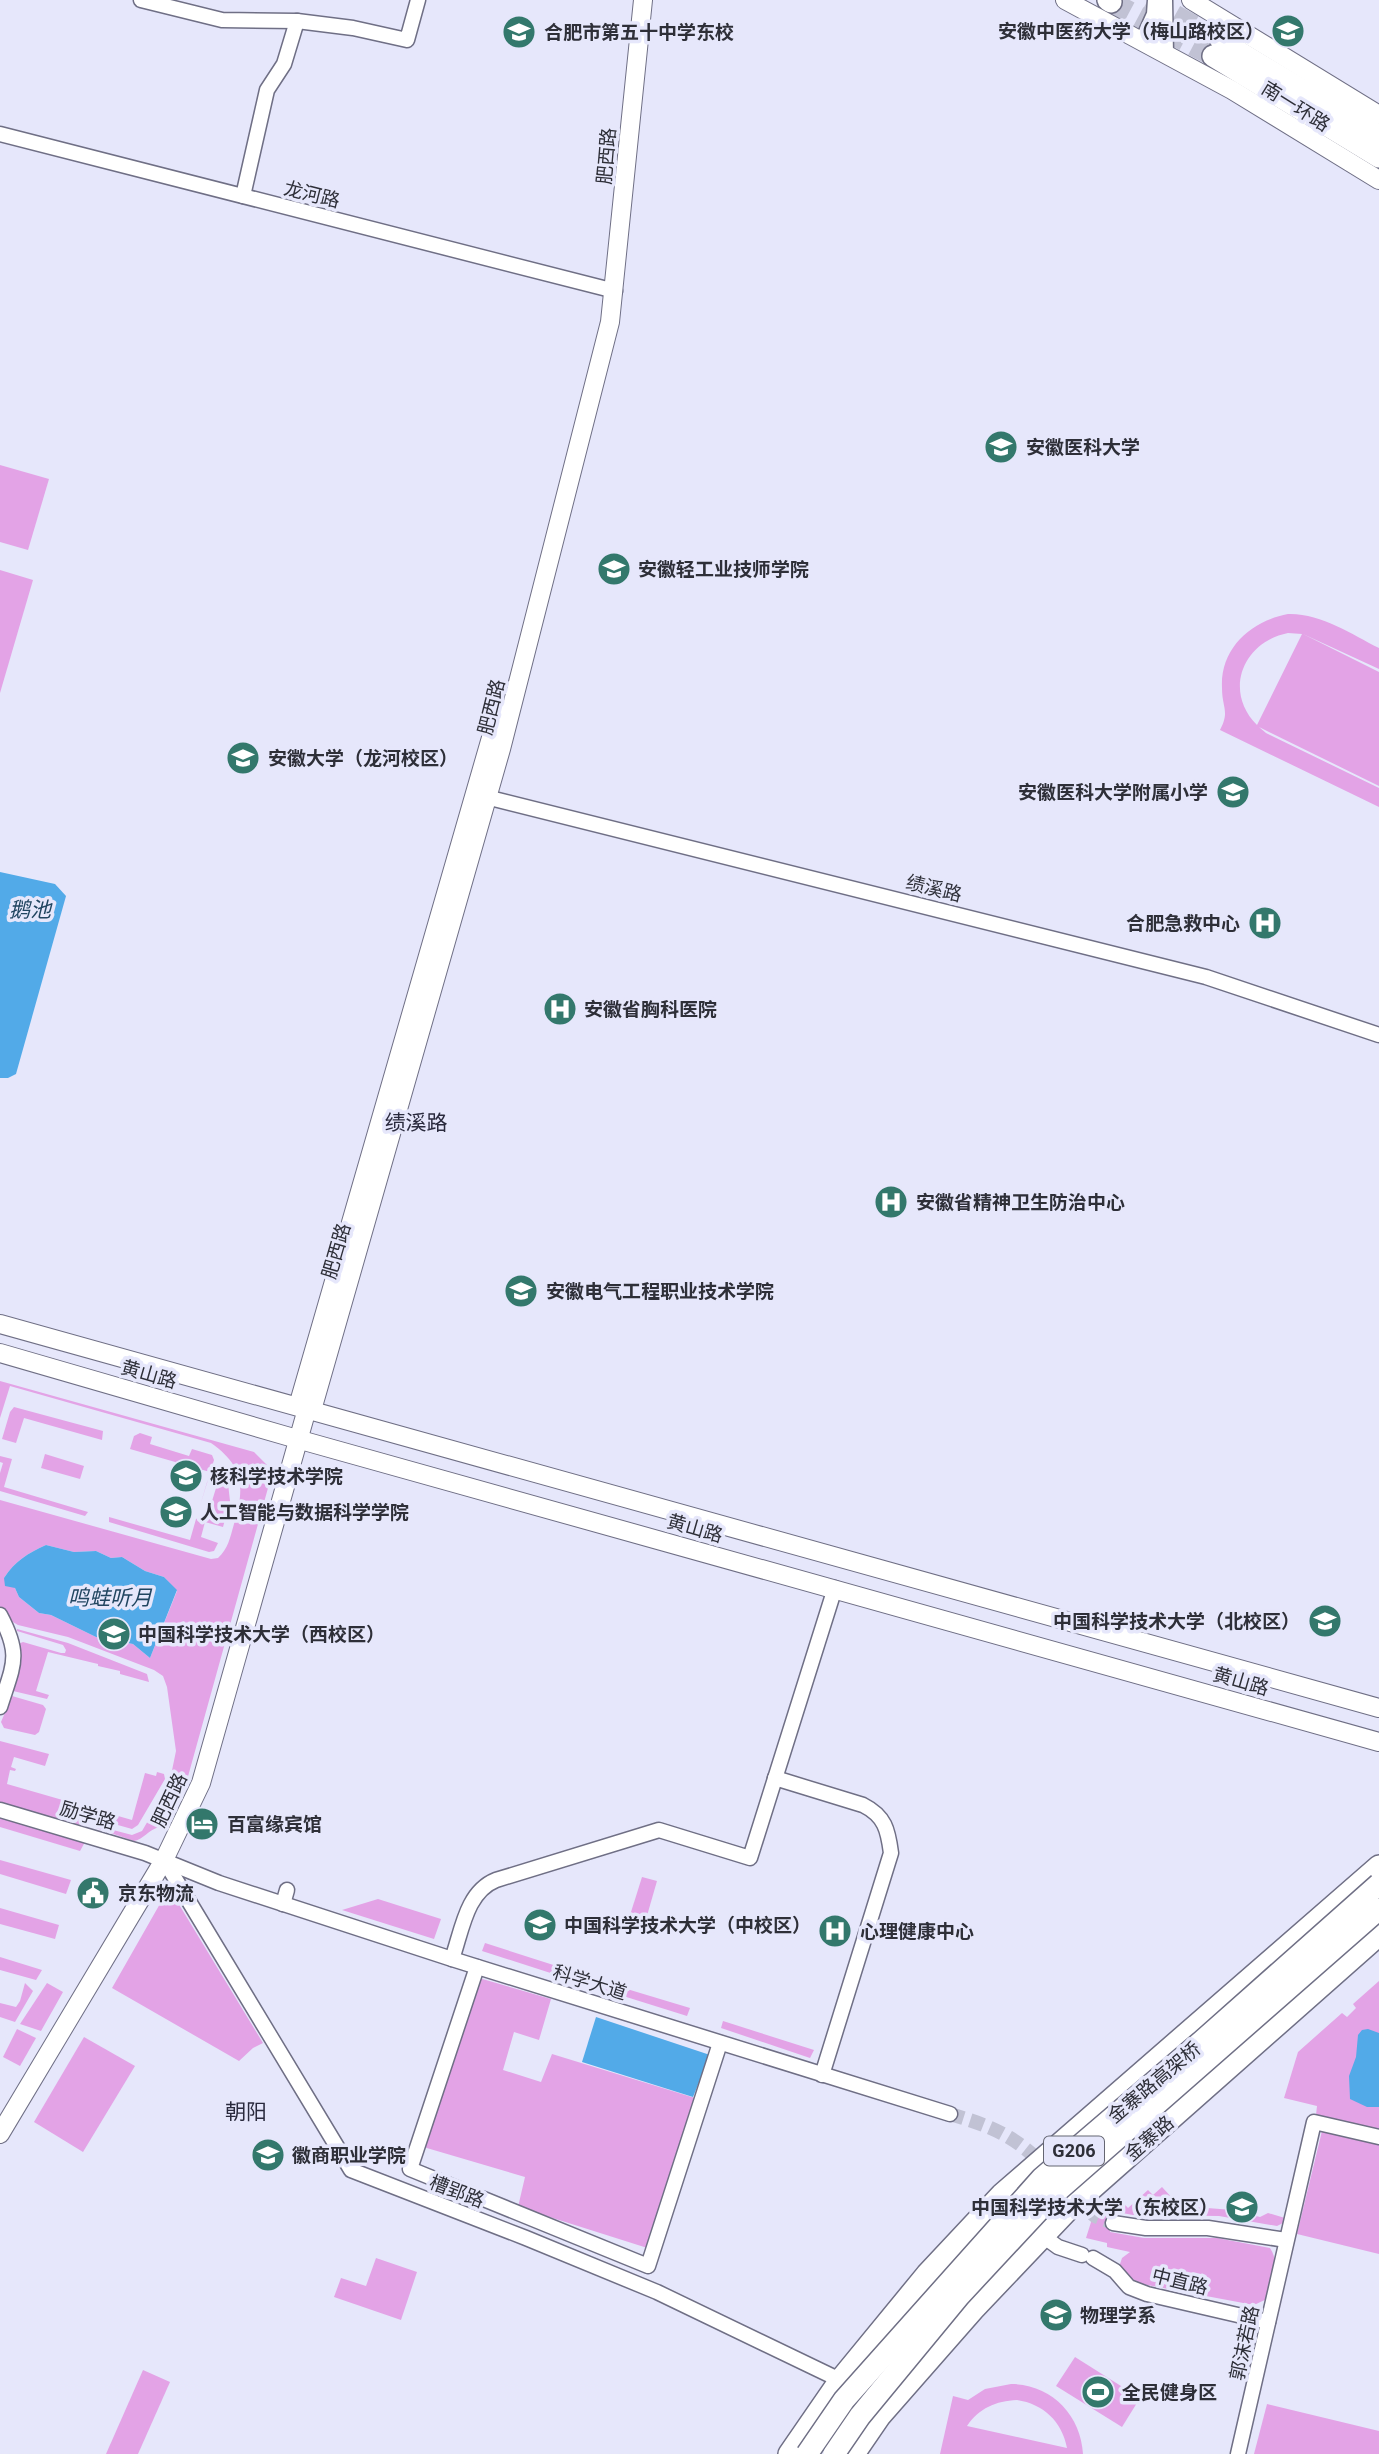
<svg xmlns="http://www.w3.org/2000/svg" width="1379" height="2454" viewBox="0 0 1379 2454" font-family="Roboto,'Noto Sans SC',sans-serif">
<rect width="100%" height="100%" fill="#e6e7fb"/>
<g fill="#e3a3e6" fill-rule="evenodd">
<path d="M0,465L49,479L28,550L0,542Z"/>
<path d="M0,570L33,580L0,693Z"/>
<path d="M1288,614C1321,613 1351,634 1379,648V669L1303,634L1379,672V786L1259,727L1266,733L1379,788V807L1220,730C1230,711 1222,708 1222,688C1220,648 1251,621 1288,614ZM1288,633L1302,634L1257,725C1223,691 1243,642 1288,633Z"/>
<path d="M0,1381L254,1452L268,1466V1488L187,1780L159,1827C148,1830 144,1839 134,1841L96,1828L98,1826L132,1835L142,1831L169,1785L176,1751L167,1687L163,1676L154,1670L68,1637L18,1625L6,1618L0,1606V1500L211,1559L218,1558C228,1549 230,1538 234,1524C245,1488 244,1466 211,1443L10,1386L0,1418ZM46,1545L74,1552L96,1551L111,1558L122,1557L145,1571L164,1577L177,1591L150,1658L133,1644L96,1637L51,1615L39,1613L19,1597L15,1588L4,1578C15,1561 28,1553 46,1545Z"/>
<path d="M14,1407L103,1431L102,1440L24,1418L16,1443L2,1439L10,1412Z"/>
<path d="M140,1433L152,1437L150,1444L189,1456L192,1449L212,1455L214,1460L200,1506L210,1472L130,1449L134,1436Z"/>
<path d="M45,1454L84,1466L80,1479L41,1468Z"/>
<path d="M0,1456L12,1459L4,1487L88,1512L85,1516L0,1491V1473L3,1463L0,1462Z"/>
<path d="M221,1472L227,1475L230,1501L223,1527L205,1522L201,1537L218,1543L214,1551L209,1552L109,1522V1517L190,1540L196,1519L208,1514Z"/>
<path d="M17,1629L68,1643L147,1674L149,1682L120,1674V1671L98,1666V1664L48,1652L36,1691L49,1695L47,1699L13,1691C12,1674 22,1660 18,1644L23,1642L61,1653H65L66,1650L63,1645L17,1631Z"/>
<path d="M12,1696L43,1705L46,1709L39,1732L35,1735L4,1728L1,1722Z"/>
<path d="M0,1741L49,1754L45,1766L14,1757L11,1767L16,1769L15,1771L10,1770L7,1784L132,1820L145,1773L156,1776L157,1772L164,1774L165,1779L138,1825L132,1829L93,1818L84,1826L0,1803Z"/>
<path d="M0,1815L85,1842L80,1851L0,1827Z"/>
<path d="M0,1860L71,1880L66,1894L0,1874Z"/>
<path d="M642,1877L657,1881L642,1933L626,1928Z"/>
<path d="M169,1888L263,2043L253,2048L239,2061L112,1988Z"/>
<path d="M378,1899L441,1919L434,1939L342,1910Z"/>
<path d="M0,1908L59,1925L55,1939L0,1924Z"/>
<path d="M485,1943L569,1970L566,1978L482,1951Z"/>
<path d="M0,1957L42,1970L36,1980L0,1970Z"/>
<path d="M479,1978L551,1999L539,2040L514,2032L503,2070L541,2082L552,2054L708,2102L660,2252L518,2207L525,2177L420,2146Z"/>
<path d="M1379,1981V2130L1316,2115L1317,2106L1284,2098L1298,2052L1342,2013L1347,2017L1356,2008L1353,2004Z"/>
<path d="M25,1983L33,1991L15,2022L0,2017V2003L16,2007L20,2001Z"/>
<path d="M47,1983L63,1992L41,2031L20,2024Z"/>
<path d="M607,1983L690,2008L687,2016L604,1990Z"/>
<path d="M723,2021L814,2050L810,2058L721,2028Z"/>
<path d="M17,2029L36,2038L20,2066L3,2057Z"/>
<path d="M84,2037L135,2066L83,2152L34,2122Z"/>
<path d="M1322,2131L1379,2144V2254L1297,2234Z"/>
<path d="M1162,2187L1174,2200L1194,2207L1233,2210L1260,2217L1268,2213L1285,2218L1283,2223L1277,2226L1219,2216L1133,2215L1117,2212L1110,2232L1144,2238H1217L1270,2248C1280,2262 1272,2282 1269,2298L1254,2305L1142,2284L1126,2276L1119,2267L1122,2258L1130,2252L1107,2247V2243L1086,2238L1092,2219L1116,2195L1128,2208L1148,2190L1153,2195Z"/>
<path d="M376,2258L417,2272L401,2320L334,2297L341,2278L366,2286Z"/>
<path d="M1075,2357L1140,2398L1122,2427L1056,2386Z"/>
<path d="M143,2370L170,2382L138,2454H106Z"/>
<path d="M1011,2384C1051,2384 1081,2415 1083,2454H940L953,2396L968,2400L985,2389ZM1017,2400C1043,2404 1062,2421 1067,2448L967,2426C979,2408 996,2401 1017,2400Z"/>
<path d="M1267,2404L1379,2431V2454H1254Z"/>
</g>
<g fill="#52aae8">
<path d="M0,872L55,884L66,896L16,1074L8,1078H0Z"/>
<path d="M46,1545L74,1552L96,1551L111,1558L122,1557L145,1571L164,1577L177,1590L150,1658L133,1644L96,1637L51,1615L39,1613L19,1597L15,1588L5,1586L4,1578C15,1561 28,1553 46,1545Z"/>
<path d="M596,2017L710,2055L693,2097L582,2062Z"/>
<path d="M1368,2029L1379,2033V2107H1367L1350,2099L1349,2076L1356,2057L1358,2035L1362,2030Z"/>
</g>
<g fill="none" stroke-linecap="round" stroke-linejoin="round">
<g stroke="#c1c2d4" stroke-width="14" stroke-dasharray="14 7" stroke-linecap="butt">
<path d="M950,2114C991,2126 1016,2136 1046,2168"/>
<path d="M1072,2195L1095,2216L1113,2223"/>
</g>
<g stroke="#c1c2d4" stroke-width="21" stroke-dasharray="21 10" stroke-linecap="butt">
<path d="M1148,0L1221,41"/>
<path d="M1111,2L1213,56"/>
</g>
<defs>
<g id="minor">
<path d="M141,0L222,20L297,21L353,28L407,40L418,0"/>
<path d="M1165,0L1166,54"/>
<path d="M1142,41L1154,14L1155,0"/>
<path d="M0,134L615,291"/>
<path d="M243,196L267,90L284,64L297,21"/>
<path d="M478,795L1206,977L1379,1035"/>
<path d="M0,1615C22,1656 13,1665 0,1707"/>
<path d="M775,1778L863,1805C885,1816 888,1830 891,1853L822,2075"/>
<path d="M0,1810L145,1853L219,1883L452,1959L950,2114"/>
<path d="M164,1860L351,2170L526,2238L657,2292L840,2380"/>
<path d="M283,1904L287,1890"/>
<path d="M452,1959C462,1931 466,1892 496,1880L659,1830L750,1858L835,1588"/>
<path d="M477,1967L410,2169L648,2266L720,2043"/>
<path d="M1113,2223L1146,2228H1208L1286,2240"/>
<path d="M1036,2231L1058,2247L1082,2255"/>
<path d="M1093,2258L1115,2271L1129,2287L1147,2294L1268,2322"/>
<path d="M1238,2454L1314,2122L1379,2137"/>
</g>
<g id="major">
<path d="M1065,0L1232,90L1379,180"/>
<path d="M1191,0L1379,115"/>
<path d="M0,1324L1379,1708"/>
<path d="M0,1353L297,1439L1379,1742"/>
<path d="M298,1406L499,710"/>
<path d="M312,1410L501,749L610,322L643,0"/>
<path d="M0,2134L164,1860L201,1783L307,1409"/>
</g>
<g id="highway">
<path d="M1108,0L1111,2"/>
<path d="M1221,41L1379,136"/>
<path d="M1213,56L1379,157"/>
<path d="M789,2454L840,2380L927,2274L1002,2194L1379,1866"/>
<path d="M854,2454L880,2416L973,2310L1069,2209L1379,1935"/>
</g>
</defs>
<use href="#minor" stroke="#6f6f85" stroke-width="17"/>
<use href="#major" stroke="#6f6f85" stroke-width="20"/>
<use href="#highway" stroke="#6f6f85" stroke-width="24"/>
<use href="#minor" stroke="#fff" stroke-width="14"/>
<use href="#major" stroke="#fff" stroke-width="18"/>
<use href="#highway" stroke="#fff" stroke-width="21"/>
<defs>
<g id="highway-bridge">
<path d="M807,2454L844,2400L1042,2178L1202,2041L1379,1884"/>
<path d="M834,2454L860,2416L959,2296L1055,2193L1379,1909"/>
</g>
</defs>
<use href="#highway-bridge" stroke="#6f6f85" stroke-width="24" stroke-linecap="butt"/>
<use href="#highway-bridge" stroke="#fff" stroke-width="21"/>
</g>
<defs>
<symbol id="university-disc" viewBox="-11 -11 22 22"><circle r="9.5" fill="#33786c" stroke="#e6e7fb"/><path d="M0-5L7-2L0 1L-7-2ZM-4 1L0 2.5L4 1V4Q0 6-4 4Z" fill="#fff"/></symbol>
<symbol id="school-disc" viewBox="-11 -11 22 22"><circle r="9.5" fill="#33786c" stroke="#e6e7fb"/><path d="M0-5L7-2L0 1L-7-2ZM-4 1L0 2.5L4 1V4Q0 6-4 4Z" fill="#fff"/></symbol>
<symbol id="hospital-disc" viewBox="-11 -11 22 22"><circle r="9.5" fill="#33786c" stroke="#e6e7fb"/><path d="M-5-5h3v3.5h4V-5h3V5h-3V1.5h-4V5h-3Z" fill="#fff"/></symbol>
<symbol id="hotel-disc" viewBox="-11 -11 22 22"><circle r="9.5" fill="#33786c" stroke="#e6e7fb"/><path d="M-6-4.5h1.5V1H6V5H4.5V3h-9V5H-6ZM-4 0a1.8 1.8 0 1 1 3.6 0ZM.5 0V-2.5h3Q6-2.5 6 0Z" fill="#fff"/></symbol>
<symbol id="civic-disc" viewBox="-11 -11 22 22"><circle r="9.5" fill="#33786c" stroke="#e6e7fb"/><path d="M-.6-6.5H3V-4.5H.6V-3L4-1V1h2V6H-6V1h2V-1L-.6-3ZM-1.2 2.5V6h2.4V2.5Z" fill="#fff"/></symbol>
<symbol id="stadium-disc" viewBox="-11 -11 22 22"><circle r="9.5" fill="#33786c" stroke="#e6e7fb"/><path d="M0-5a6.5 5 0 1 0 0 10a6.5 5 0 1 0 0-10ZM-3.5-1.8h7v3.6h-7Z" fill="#fff"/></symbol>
</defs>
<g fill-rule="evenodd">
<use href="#university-disc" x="1269" y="12" width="38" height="38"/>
<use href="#school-disc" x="500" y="13" width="38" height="38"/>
<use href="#university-disc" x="982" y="428" width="38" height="38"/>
<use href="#university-disc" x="595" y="550" width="38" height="38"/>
<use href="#university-disc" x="224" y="739" width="38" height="38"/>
<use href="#school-disc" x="1214" y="773" width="38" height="38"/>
<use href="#hospital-disc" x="1246" y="904" width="38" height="38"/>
<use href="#hospital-disc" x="541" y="990" width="38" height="38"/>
<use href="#hospital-disc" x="872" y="1183" width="38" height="38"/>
<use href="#university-disc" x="502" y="1272" width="38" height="38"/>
<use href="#university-disc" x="167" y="1457" width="38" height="38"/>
<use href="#university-disc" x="157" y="1493" width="38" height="38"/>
<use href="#university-disc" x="1306" y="1602" width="38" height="38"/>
<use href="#university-disc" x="95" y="1615" width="38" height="38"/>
<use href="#hotel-disc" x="183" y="1805" width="38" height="38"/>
<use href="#civic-disc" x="74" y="1874" width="38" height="38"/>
<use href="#university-disc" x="521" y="1906" width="38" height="38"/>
<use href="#hospital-disc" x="816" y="1912" width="38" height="38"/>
<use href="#university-disc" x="249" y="2136" width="38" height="38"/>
<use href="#university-disc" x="1223" y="2188" width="38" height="38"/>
<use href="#university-disc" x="1037" y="2296" width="38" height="38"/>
<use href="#stadium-disc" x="1079" y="2373" width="38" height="38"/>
</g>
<g text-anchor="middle" stroke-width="7" stroke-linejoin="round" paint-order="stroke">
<rect fill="#e6e7fb" stroke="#656672" stroke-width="2" x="1044" y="2136.5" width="60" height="29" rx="5"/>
<g font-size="18" font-weight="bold" fill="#2e2f38">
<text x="1074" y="2157">G206</text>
</g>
<g font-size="19" font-weight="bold" fill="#2e2f38" stroke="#e6e7fb" text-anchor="start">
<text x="1264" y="38" text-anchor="end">安徽中医药大学（梅山路校区）</text>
<text x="544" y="39">合肥市第五十中学东校</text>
<text x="1026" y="454">安徽医科大学</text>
<text x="638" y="576">安徽轻工业技师学院</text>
<text x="268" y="765">安徽大学（龙河校区）</text>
<text x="1208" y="799" text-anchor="end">安徽医科大学附属小学</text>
<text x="1240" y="930" text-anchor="end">合肥急救中心</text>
<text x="584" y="1016">安徽省胸科医院</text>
<text x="916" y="1209">安徽省精神卫生防治中心</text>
<text x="546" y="1298">安徽电气工程职业技术学院</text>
<text x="210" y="1483">核科学技术学院</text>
<text x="200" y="1519">人工智能与数据科学学院</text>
<text x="1300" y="1628" text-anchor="end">中国科学技术大学（北校区）</text>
<text x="138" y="1641">中国科学技术大学（西校区）</text>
<text x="227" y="1831">百富缘宾馆</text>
<text x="118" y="1900">京东物流</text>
<text x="564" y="1932">中国科学技术大学（中校区）</text>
<text x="860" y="1938">心理健康中心</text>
<text x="292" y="2162">徽商职业学院</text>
<text x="1218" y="2214" text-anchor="end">中国科学技术大学（东校区）</text>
<text x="1080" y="2322">物理学系</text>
<text x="1122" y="2399">全民健身区</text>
</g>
<g font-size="19" fill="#2e2f38" stroke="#e6e7fb">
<text transform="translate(1296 106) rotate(32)" y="7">南一环路</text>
<text transform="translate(606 156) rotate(-85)" y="7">肥西路</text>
<text transform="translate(312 194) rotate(14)" y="7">龙河路</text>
<text transform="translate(491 707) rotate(-76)" y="7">肥西路</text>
<text transform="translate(934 888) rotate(14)" y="7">绩溪路</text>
<text transform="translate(336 1251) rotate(-74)" y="7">肥西路</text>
<text transform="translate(149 1374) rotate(16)" y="7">黄山路</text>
<text transform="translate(695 1528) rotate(16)" y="7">黄山路</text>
<text transform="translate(1241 1681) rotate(16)" y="7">黄山路</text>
<text transform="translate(169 1800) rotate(-65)" y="7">肥西路</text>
<text transform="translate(88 1815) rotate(16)" y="7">励学路</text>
<text transform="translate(590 1982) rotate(17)" y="7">科学大道</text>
<text transform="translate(1154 2082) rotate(-40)" y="7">金寨路高架桥</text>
<text transform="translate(1149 2138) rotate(-41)" y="7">金寨路</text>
<text transform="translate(457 2191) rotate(21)" y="7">槽郢路</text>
<text transform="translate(1180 2281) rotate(14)" y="7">中直路</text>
<text transform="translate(1244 2343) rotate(-78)" y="7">郭沫若路</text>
</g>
<g font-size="21" font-style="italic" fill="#214560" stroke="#e6e7fb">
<text x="30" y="917">鹅池</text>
<text x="110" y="1605">鸣蛙听月</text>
</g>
<g font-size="21" fill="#2a2a3d" stroke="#e6e7fb">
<text x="416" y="1130">绩溪路</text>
<text x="246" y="2119">朝阳</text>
</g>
</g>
</svg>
